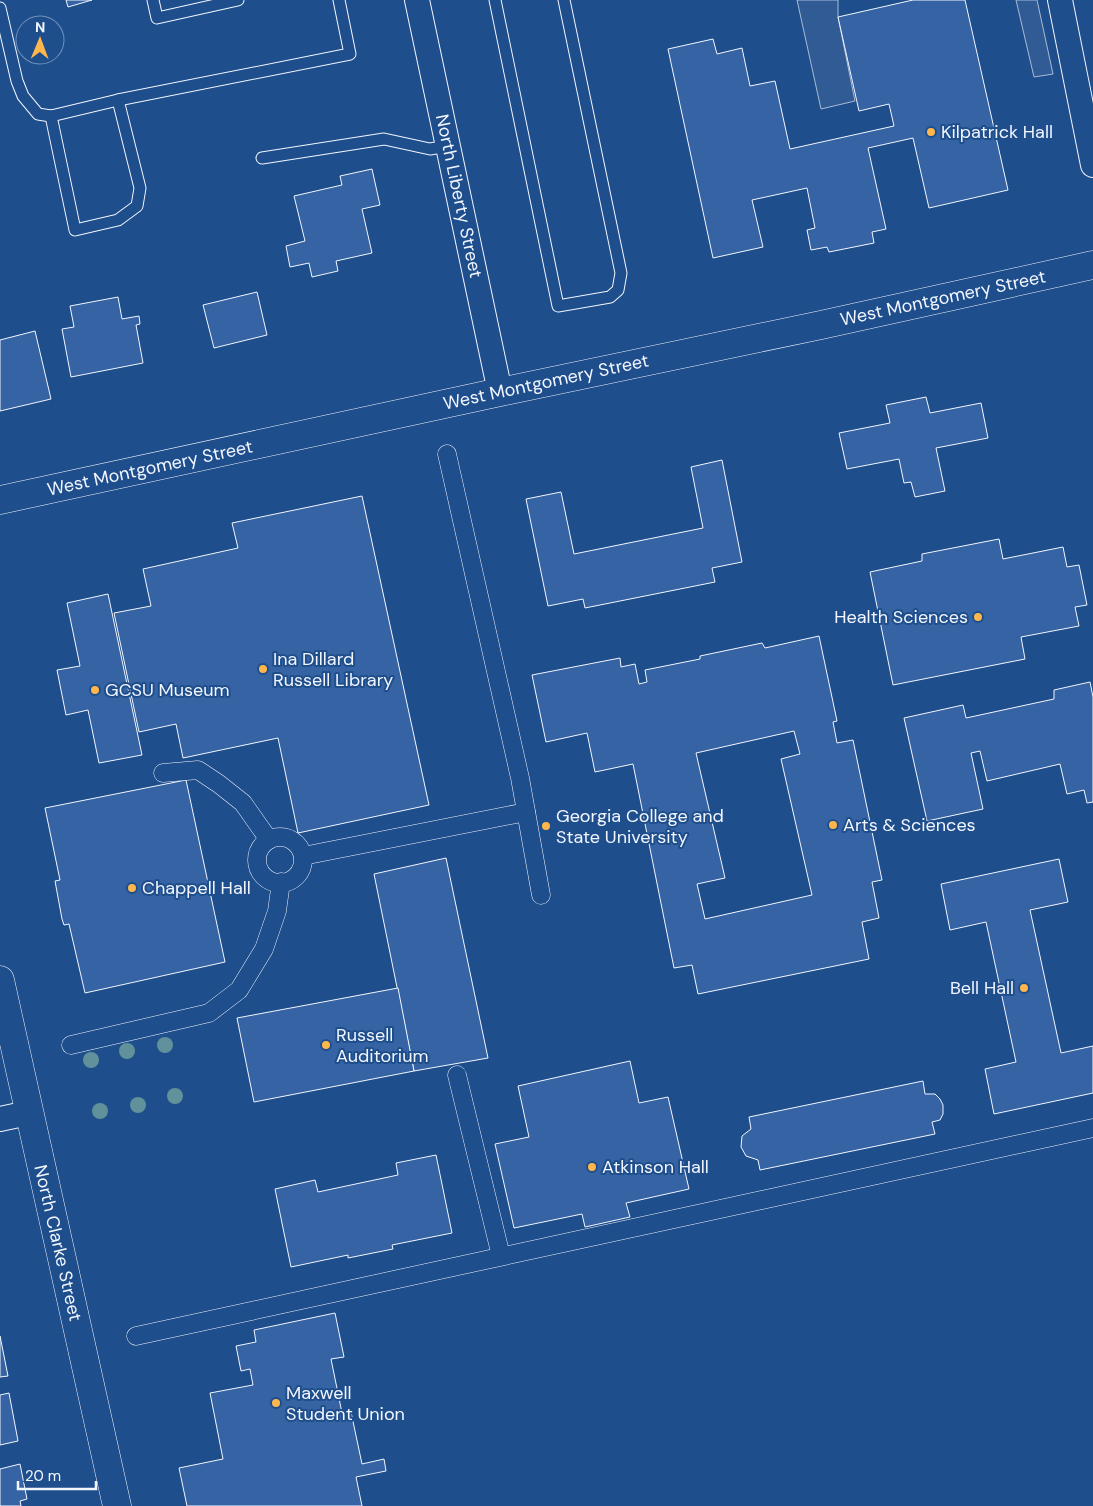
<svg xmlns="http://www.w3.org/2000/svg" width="1093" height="1506" viewBox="0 0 1093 1506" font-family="'DM Sans',sans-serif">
<rect width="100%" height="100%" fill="#1f4e8c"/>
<g fill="#305b95" stroke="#a8bbd7">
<path d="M797,0H838V17L855,101L821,109Z"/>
<path d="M1016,0H1037L1053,74L1034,77Z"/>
</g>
<g fill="#3563a3" stroke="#f2f6ff" fill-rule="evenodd">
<path d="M66,0H92L68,7Z"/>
<path d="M913,0H965L1008,190L929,208L913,138L868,148L886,229L872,232L874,243L829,252L827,247L811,250L807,230L815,228L807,188L752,200L763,247L713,258L668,49L713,39L717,54L742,48L750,86L775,81L790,149L894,126L889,104L859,111L838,17Z"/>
<path d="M372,169L380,205L362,209L372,253L336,261L338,271L312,277L309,263L290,267L286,246L305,241L294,196L342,185L340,176Z"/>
<path d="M257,292L267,335L214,348L203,305Z"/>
<path d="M118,297L122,319L139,316L140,324L136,325L143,363L71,377L62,329L74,327L70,306Z"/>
<path d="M35,331L51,399L0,411V340Z"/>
<path d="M926,397L930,413L981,403L988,438L936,448L945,491L915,497L911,482L904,483L899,459L847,469L839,433L890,423L886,405Z"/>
<path d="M722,460L742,562L712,568L715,582L585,608L583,599L548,606L526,499L561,492L574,554L703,528L691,467Z"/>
<path d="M362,496L429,805L298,833L278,738L183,758L176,724L139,732L114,613L151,606L143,569L238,548L232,523Z"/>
<path d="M999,539L1003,559L1063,547L1067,567L1079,565L1087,605L1075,607L1079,626L1021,637L1025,659L893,685L870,572L922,561V554Z"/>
<path d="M108,594L142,755L99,763L88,710L66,715L57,670L80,666L67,603Z"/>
<path d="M819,636L837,721L833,722L837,743L853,740L882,880L872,882L879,918L862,922L869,959L698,994L692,965L674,968L633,764L595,772L587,733L546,742L532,675L620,658L621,667L635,664L639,684L647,682L645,670L700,659V656L762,643L765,648ZM794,731L800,754L781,759L812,895L705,919L697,884L725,878L696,753Z"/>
<path d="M1090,682L1093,697V802L1087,803L1084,790L1067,794L1060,764L987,781L980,751L971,753L983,809L927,821L904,718L963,705L966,718L1054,699V690Z"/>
<path d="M186,780L225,962L85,993L69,924L64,925L62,919L55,881L60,880L45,808Z"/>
<path d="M446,858L488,1058L414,1071L374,874Z"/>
<path d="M1059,859L1068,902L1030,910L1061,1053L1093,1046V1093L994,1114L985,1069L1016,1062L986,922L950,930L941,884Z"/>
<path d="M398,988L414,1071L254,1102L237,1018Z"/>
<path d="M630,1061L639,1103L668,1097L689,1189L626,1203L630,1217L585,1227L582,1214L514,1228L495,1144L529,1137L518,1086Z"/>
<path d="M923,1081L925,1094H935L940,1099L943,1105V1114L940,1120L932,1122L935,1134L760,1170L758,1160L746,1156L741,1147L742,1136L751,1129L749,1117Z"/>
<path d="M436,1155L452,1233L392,1245L393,1249L348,1258V1255L291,1267L275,1189L315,1180L318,1192L398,1175L396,1163Z"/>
<path d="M335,1313L344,1357L331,1359L342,1413L351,1412L362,1464L384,1459L386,1471L356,1477L362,1506H187L179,1468L223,1459L210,1393L253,1385L250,1369L241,1371L236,1346L256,1342L254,1330Z"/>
<path d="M0,1336L8,1376L0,1377Z"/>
<path d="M9,1393L18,1441L0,1445V1395Z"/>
<path d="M20,1464L27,1499L20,1501L21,1506H0V1469Z"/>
</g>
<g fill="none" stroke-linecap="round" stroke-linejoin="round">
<defs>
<g id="service">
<path d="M153,0L157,18L238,0"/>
<path d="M495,0L558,306L610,297L618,290L621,273L564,0"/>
<path d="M0,8L17,81L23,96L38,114L51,116L118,100L350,54L339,0"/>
<path d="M51,116L75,230L118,220L137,206L140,188L118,100"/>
<path d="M262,158L384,139L430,149L448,146"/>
</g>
<g id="pedestrian">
<path d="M447,454L520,778L541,895"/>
<path d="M163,773L198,770L219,784L243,803L269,840"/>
<circle cx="280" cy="860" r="23"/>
<path d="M303,856L526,812"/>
<path d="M71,1045L209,1013L239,990L264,949L277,911L281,882"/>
<path d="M457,1075L501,1256"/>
<path d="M136,1336L1093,1128"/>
</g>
<g id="minor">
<path d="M417,0L500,392"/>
<path d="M1060,0L1093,165"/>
<path d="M0,1119L28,1113"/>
</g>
<g id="primary">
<path d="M0,500L500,392L821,325L1093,265"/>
<path d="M0,980L117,1506"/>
</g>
</defs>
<use href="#service" stroke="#f2f6ff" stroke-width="13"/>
<use href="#pedestrian" stroke="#f2f6ff" stroke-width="19"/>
<use href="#minor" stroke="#f2f6ff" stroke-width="26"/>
<use href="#primary" stroke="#f2f6ff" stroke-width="29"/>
<use href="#service" stroke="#1f4e8c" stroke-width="11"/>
<use href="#pedestrian" stroke="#1f4e8c" stroke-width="18"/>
<use href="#minor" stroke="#1f4e8c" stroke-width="24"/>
<use href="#primary" stroke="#1f4e8c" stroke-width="28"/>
</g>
<g fill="#61919a">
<circle cx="165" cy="1045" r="8"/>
<circle cx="127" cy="1051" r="8"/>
<circle cx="91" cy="1060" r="8"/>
<circle cx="175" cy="1096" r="8"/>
<circle cx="138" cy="1105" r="8"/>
<circle cx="100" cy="1111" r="8"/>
</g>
<g fill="#ffb74d" stroke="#1f4e8c" stroke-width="2">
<circle cx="931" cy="132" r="5"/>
<circle cx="978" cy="617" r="5"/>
<circle cx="263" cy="669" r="5"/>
<circle cx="95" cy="690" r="5"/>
<circle cx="833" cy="825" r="5"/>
<circle cx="546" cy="826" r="5"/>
<circle cx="132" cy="888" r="5"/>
<circle cx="1024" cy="988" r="5"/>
<circle cx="326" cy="1045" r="5"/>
<circle cx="592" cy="1167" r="5"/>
<circle cx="276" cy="1403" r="5"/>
</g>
<g text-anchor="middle" stroke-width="4" stroke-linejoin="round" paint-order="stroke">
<g font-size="18" fill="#f2f6ff" stroke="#1f4e8c" text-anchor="start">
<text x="941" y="138">Kilpatrick Hall</text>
<text x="968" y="623" text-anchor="end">Health Sciences</text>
<text x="273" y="665">Ina Dillard<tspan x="273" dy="21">Russell Library</tspan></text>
<text x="105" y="696">GCSU Museum</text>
<text x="556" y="822">Georgia College and<tspan x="556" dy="21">State University</tspan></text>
<text x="843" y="831">Arts &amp; Sciences</text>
<text x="142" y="894">Chappell Hall</text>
<text x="1014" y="994" text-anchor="end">Bell Hall</text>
<text x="336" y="1041">Russell<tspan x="336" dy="21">Auditorium</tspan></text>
<text x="602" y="1173">Atkinson Hall</text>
<text x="286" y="1399">Maxwell<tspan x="286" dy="21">Student Union</tspan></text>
</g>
<g font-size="18" fill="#f2f6ff" stroke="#1f4e8c">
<text transform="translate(459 196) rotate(78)" y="6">North Liberty Street</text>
<text transform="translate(943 298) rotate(-12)" y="6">West Montgomery Street</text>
<text transform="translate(546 382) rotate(-12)" y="6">West Montgomery Street</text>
<text transform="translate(150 468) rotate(-12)" y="6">West Montgomery Street</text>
<text transform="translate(58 1243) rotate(77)" y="6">North Clarke Street</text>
</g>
</g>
<g transform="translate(40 40) rotate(1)"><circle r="24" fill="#1f4e8c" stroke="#7391ba"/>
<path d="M0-4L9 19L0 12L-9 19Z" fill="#ffb74d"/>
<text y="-8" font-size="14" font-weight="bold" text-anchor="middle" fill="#f2f6ff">N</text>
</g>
<path d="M18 1481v8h78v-8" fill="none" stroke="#f2f6ff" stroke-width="2.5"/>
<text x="25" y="1481" font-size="15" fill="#f2f6ff" stroke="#1f4e8c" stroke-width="4" paint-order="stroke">20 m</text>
</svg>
